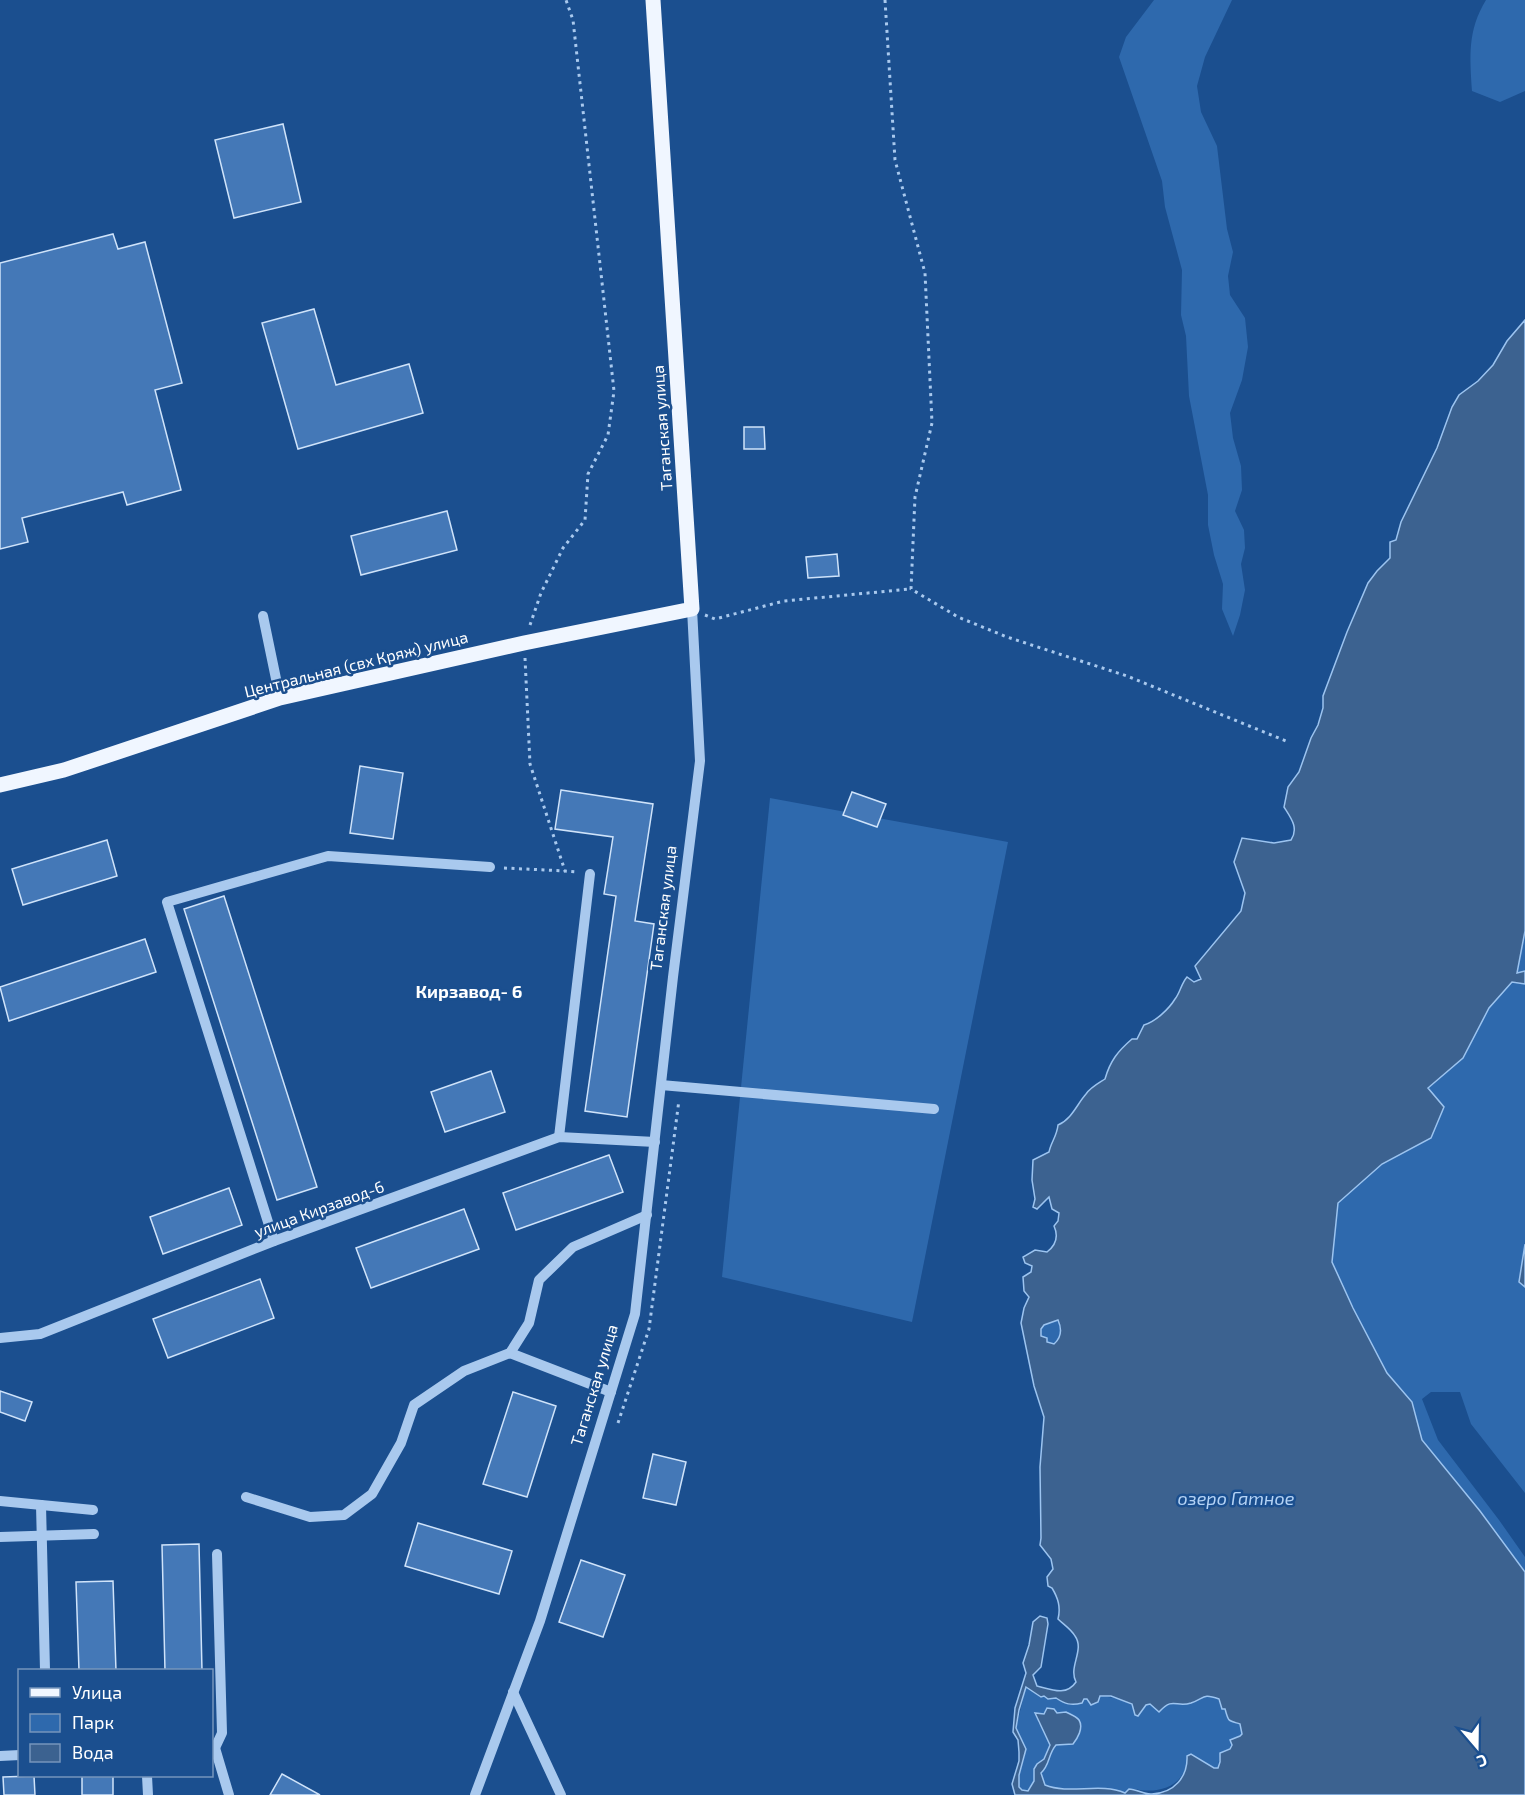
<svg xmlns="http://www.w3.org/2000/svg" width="1525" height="1795" viewBox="0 0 1525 1795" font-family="'Exo 2',sans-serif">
<rect width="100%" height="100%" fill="#1b4f8f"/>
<g fill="#2e69ad">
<path d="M1154,0H1232L1205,57L1197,86L1201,112L1217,146L1227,229L1233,252L1228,276L1230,295L1245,318L1248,347L1242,380L1230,413L1233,438L1241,466L1242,490L1235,511L1244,530L1245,548L1241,564L1245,590L1240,615L1233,636L1222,609L1223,584L1214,555L1208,525V495L1189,396L1186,336L1181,315L1182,270L1165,207L1162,181L1119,57L1126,37Z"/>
<path d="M1486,0H1525V91L1500,102L1472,91C1470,57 1467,31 1486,0Z"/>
<path d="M770,798L1008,842L912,1322L722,1277Z"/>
<path d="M1525,931V971L1517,974Z"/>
<path d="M1512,981L1525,984V1244L1519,1282L1525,1287V1493L1471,1424L1460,1392H1431L1422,1399L1438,1440L1499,1520L1525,1557V1572L1480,1511L1422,1440L1412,1402L1387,1373L1353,1308L1332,1262L1338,1203L1382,1164L1431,1138L1428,1088L1463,1058L1489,1008Z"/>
<path d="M1058,1319C1062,1329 1062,1337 1054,1344L1047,1342L1041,1336L1040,1329L1044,1325Z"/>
<path d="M1026,1687L1040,1697L1044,1696L1048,1699L1056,1697L1064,1703L1072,1705C1095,1692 1121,1694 1141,1712L1146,1705L1150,1704L1161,1710C1167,1699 1178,1705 1187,1704C1194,1703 1198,1696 1204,1695C1209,1695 1214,1697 1218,1699L1221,1706L1225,1708L1228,1720L1240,1724L1242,1734L1240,1736L1232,1740L1230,1749L1220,1753L1218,1768C1210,1768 1199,1758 1187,1756C1188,1784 1161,1795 1135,1789L1125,1793L1111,1790L1061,1792L1045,1785L1041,1773C1050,1765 1048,1754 1056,1745L1061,1744L1079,1734L1080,1723C1072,1713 1058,1714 1047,1708L1044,1714H1041L1038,1722L1044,1730L1050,1745L1044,1759L1037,1764L1034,1781L1028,1791L1022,1790C1012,1779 1025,1765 1025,1752C1024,1744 1019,1736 1016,1728Z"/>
</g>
<g fill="#3c6290" stroke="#9cc4f0" stroke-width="1.5" fill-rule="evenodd">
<path d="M1525,320V931L1517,973L1525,971V984L1512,982L1489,1008L1463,1058L1428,1088L1444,1107L1431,1138L1382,1164L1338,1203L1332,1262L1353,1308L1387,1373L1412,1402L1422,1440L1480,1511L1525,1572V1795H1015L1012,1784L1019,1761V1752L1018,1740L1013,1732L1015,1708L1026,1673L1023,1663L1029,1645L1033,1622L1040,1616L1047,1618L1048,1624L1041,1667L1033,1675L1037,1686C1050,1689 1066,1697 1076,1682C1068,1667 1085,1650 1075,1636C1071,1629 1063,1624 1058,1619C1061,1607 1058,1598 1052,1588L1048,1586L1047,1577L1053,1569L1051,1559L1040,1545L1041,1538L1040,1467L1044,1417L1034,1386L1021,1323L1024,1308L1029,1297L1024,1291L1023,1277L1031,1272L1032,1266L1025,1263L1023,1257L1035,1250L1047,1252C1056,1245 1059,1237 1054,1226L1058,1221L1059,1213L1052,1209L1049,1197L1037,1209L1033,1207L1035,1199L1032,1180L1033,1160L1049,1152C1051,1142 1057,1136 1058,1125C1072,1119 1077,1104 1086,1094C1091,1087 1099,1083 1105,1079C1110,1061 1118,1051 1132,1039H1137L1144,1025C1155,1022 1169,1009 1175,999C1180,993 1181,984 1187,977L1194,982L1201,979L1195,966L1241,911L1245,893L1234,862L1242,838L1274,843L1291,840C1299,828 1291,818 1284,807L1288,787L1299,772L1311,738L1318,725L1323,708V696L1347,632L1368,583L1377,571L1390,558V542L1396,540L1401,522L1437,448L1452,407L1459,395L1478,381L1493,365L1507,341ZM1058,1320C1062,1329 1062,1337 1054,1344L1047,1342V1338L1041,1336V1329L1044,1325ZM1026,1687L1041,1697L1044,1696L1048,1699L1056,1698C1065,1704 1071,1706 1082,1703L1084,1699H1087L1091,1705L1098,1702L1100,1696H1111L1132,1704L1135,1715L1138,1716L1146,1705L1150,1704L1159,1712C1174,1696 1175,1708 1191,1703C1205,1698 1202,1693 1219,1699L1222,1709H1225C1229,1722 1227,1720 1240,1724L1242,1734L1240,1736L1230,1740L1232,1745L1230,1749L1220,1753V1762L1218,1768H1214L1191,1754L1187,1756C1188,1777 1174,1793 1152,1794C1144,1795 1137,1789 1129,1789L1125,1793C1100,1782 1070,1795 1045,1785L1041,1773C1050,1765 1048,1754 1056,1745L1073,1744C1077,1739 1084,1728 1079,1720C1077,1717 1070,1714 1066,1712L1057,1713L1054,1709L1047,1708L1044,1714L1035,1713L1050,1745L1044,1759L1037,1764L1034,1769V1781L1028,1791L1022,1790L1019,1787V1775L1026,1749L1016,1728L1019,1710Z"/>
<path d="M1525,1244V1287L1519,1282Z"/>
</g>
<g fill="#4478b7" stroke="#cfe3fa" stroke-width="1.5">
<path d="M283,124L301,202L234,218L215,140Z"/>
<path d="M113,234L118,249L145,242L182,383L155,390L181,490L127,505L123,492L22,518L28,542L0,549V263Z"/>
<path d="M314,309L336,385L409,364L423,413L298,449L262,323Z"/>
<path d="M744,427H764L765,449H744Z"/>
<path d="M447,511L457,550L361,575L351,536Z"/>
<path d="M837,554L839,576L808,578L806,557Z"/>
<path d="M360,766L403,773L393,839L350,833Z"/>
<path d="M561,790L653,804L635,921L654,924L627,1117L585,1111L616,896L604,894L613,837L555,829Z"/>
<path d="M852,792L886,804L877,827L843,815Z"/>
<path d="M107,840L117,876L23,905L12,869Z"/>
<path d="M224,896L317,1187L277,1200L184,909Z"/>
<path d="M145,939L156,972L9,1021L0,987Z"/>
<path d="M491,1071L505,1112L445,1132L431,1092Z"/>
<path d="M609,1155L623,1192L516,1230L503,1193Z"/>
<path d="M229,1188L242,1225L163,1254L150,1217Z"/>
<path d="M464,1209L479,1249L371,1288L356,1248Z"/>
<path d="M260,1279L274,1318L168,1358L153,1319Z"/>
<path d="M0,1391L32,1402L25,1421L0,1412Z"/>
<path d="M513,1392L556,1406L527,1497L483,1484Z"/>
<path d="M653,1454L686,1462L676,1505L643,1498Z"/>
<path d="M418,1523L512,1551L499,1594L405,1566Z"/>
<path d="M199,1544L202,1671H165L162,1545Z"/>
<path d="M581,1560L625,1575L603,1637L559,1622Z"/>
<path d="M113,1581L116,1671H79L76,1582Z"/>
<path d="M282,1774L320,1795H270Z"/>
<path d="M34,1776L35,1795H4L3,1777Z"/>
<rect x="82" y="1776" width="31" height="19"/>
</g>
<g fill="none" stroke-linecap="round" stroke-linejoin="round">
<g stroke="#a9c9ee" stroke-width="3" stroke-dasharray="3 4.5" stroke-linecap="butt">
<path d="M885,0L895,160L925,273L932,423L915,497L911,589L958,617L1007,637L1127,676L1286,741"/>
<path d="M705,615L715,619L784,601L910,589"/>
<path d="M530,625L541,593L563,548L585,520L588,474L608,435L614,391L573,20L566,0"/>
<path d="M525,658L530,764L565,871L577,872"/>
<path d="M504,868L565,871"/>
<path d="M618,1423L649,1329L679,1100"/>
</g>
<g stroke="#a9c9ee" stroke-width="10">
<path d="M263,616L280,698"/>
<path d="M661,1085L934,1109"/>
<path d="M559,1137L590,874"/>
<path d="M274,1241L167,902L328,856L490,867"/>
<path d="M0,1338L40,1334L274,1241L559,1137L655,1142"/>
<path d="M510,1353L611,1392"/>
<path d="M246,1497L310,1517L344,1515L372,1494L401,1443L414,1405L464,1371L510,1353L529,1323L539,1280L573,1247L647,1215"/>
<path d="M0,1501L93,1510"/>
<path d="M41,1505L45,1670"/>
<path d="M0,1537L94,1534"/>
<path d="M513,1692L561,1795"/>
<path d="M212,1748H215L222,1733L217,1554"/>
<path d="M215,1748L229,1795"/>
<path d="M0,1756L20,1755"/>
<path d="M147,1776L148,1795"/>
<path d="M475,1795L540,1621L635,1314L673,977L700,761L692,609"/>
</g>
<path stroke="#f0f6ff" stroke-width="15" d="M0,785L64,770L280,698L524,643L692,609L653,0"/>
</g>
<g text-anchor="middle" stroke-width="5" stroke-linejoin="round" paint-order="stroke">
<g font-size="16" fill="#fff" stroke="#1b4f8f">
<text transform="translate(662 428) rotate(-94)" y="6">Таганская улица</text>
<text transform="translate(356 664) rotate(-14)" y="6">Центральная (свх Кряж) улица</text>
<text transform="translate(663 908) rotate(-83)" y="6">Таганская улица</text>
<text transform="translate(319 1209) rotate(-20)" y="6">улица Кирзавод-6</text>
<text transform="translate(594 1385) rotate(-73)" y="6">Таганская улица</text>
</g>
<g font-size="18" font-weight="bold" fill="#fff" stroke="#1b4f8f">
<text x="469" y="998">Кирзавод- 6</text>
</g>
<g font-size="18" font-style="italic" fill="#b5d3f5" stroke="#1b4f8f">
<text x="1236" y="1505">озеро Гатное</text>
</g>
</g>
<rect x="18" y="1669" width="195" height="108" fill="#1b4f8f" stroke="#7695bc" stroke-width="1.5"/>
<rect x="30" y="1688" width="30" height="9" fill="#f0f6ff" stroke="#7695bc" stroke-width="1.5"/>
<text x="72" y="1699" font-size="18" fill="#ffffff">Улица</text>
<rect x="30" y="1714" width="30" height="18" fill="#2e69ad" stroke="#7695bc" stroke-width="1.5"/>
<text x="72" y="1729" font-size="18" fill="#ffffff">Парк</text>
<rect x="30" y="1744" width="30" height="18" fill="#3c6290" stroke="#7695bc" stroke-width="1.5"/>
<text x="72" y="1759" font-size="18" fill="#ffffff">Вода</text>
<g transform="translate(1477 1747) rotate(160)" stroke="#1b4f8f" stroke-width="4.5" paint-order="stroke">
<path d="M0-4.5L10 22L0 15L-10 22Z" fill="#ffffff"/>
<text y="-9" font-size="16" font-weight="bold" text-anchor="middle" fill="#ffffff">С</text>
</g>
</svg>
